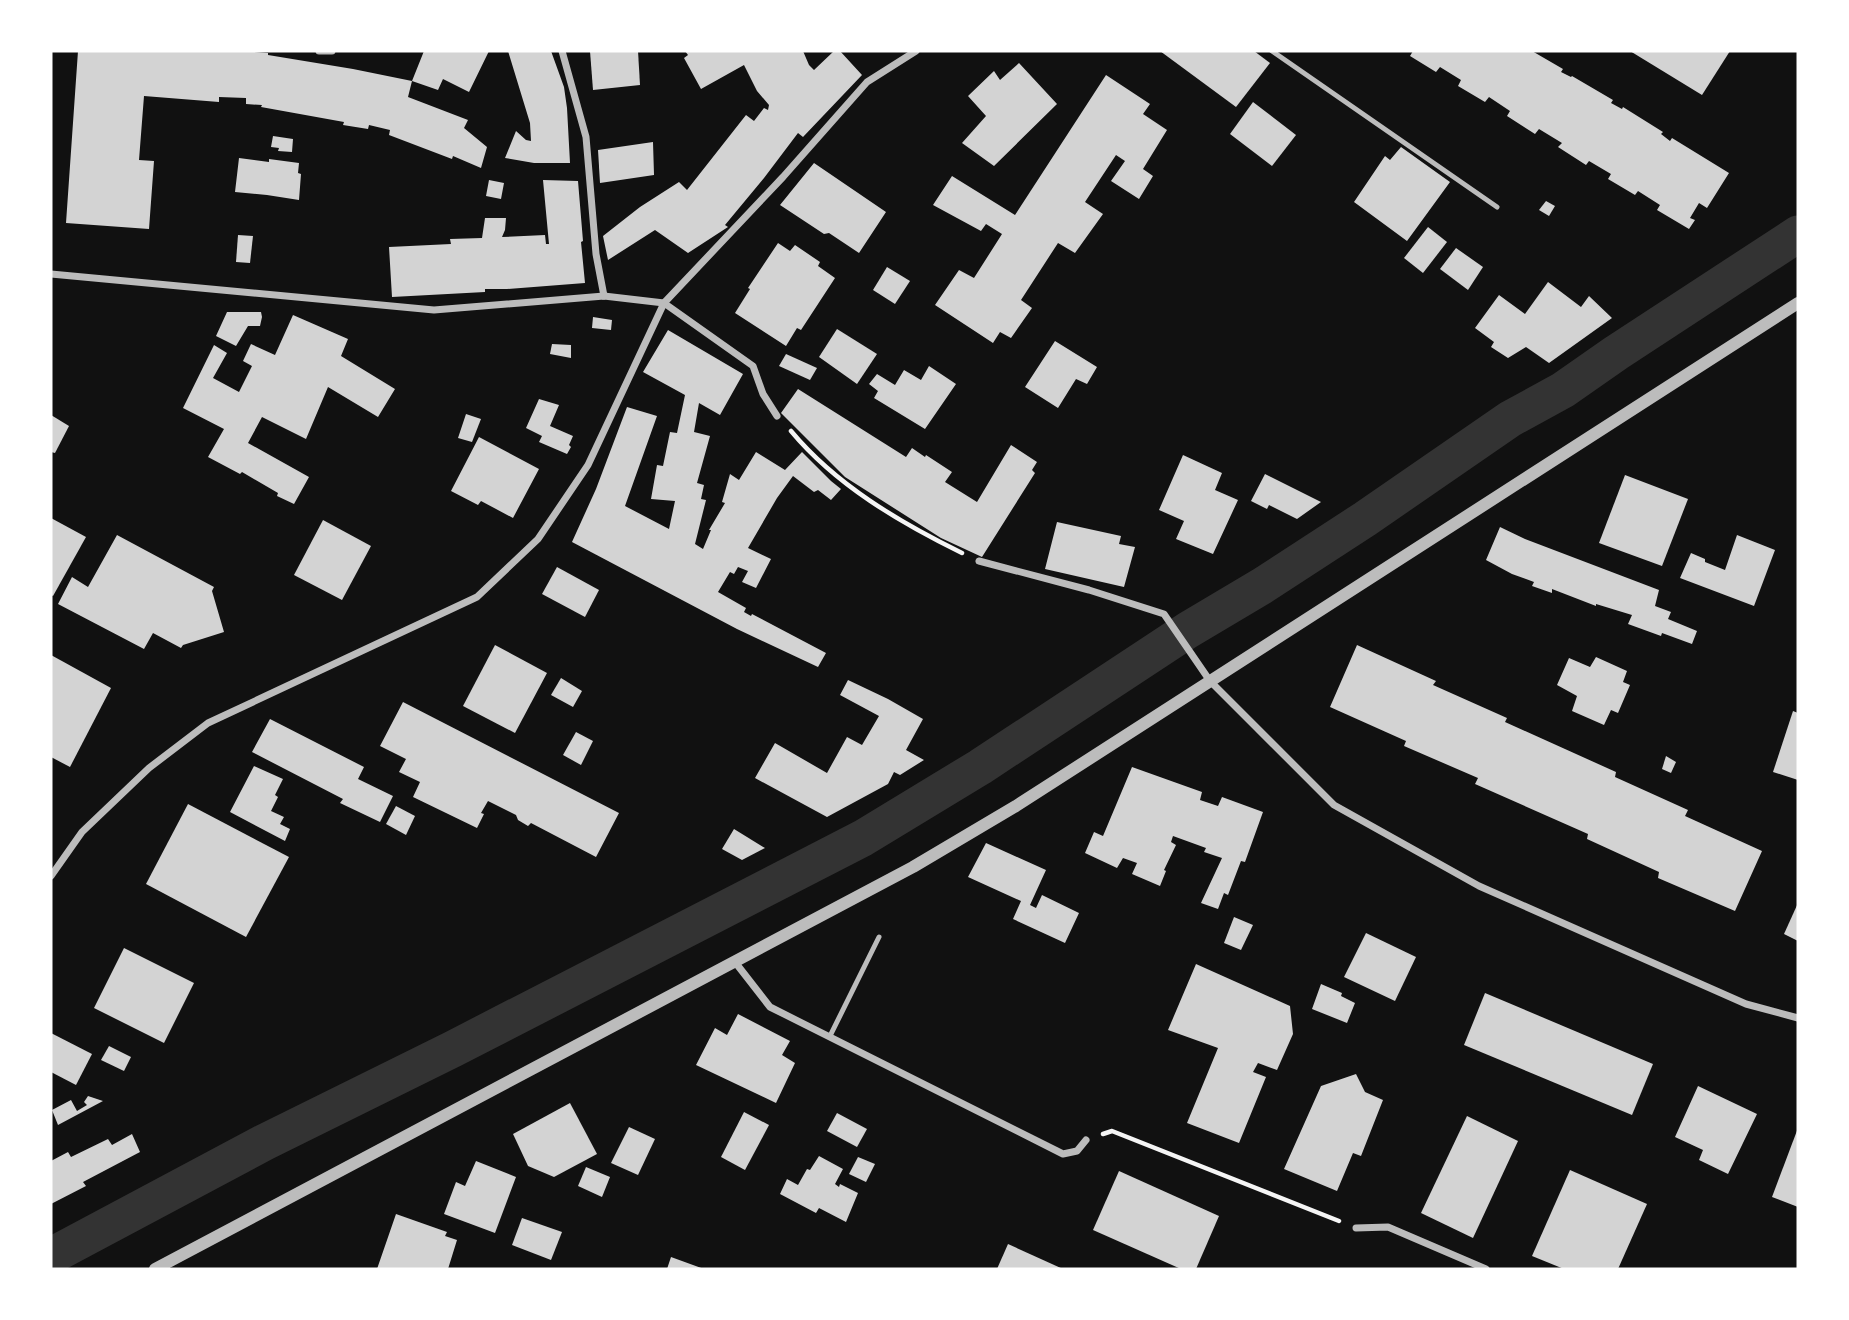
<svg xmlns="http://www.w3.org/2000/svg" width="1849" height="1320" viewBox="0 0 1849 1320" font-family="'DM Sans',sans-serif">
<rect width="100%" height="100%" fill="#111"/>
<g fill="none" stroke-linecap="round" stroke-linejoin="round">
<path stroke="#333" stroke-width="37" d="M51,1256L265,1142L453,1049L863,838L980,767L1188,630L1262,586L1365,519L1510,419L1563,390L1616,353L1798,234"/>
</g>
<g fill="#d3d3d3">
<path d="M78,51H242L268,53V55L353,69L412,81L408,97L468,120L464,128L487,147L481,168L453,156L452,159L389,135L390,130L369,125L368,129L343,125L344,122L261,107L262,105L246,104V98L219,97V102L144,96L139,160L154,161L149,229L66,223Z"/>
<path d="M424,51H489L469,92L443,79L438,90L412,81Z"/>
<path d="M508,51H551L564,87L567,108L570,163H534L505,158L516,131L526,140L531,141L530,123Z"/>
<path d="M590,51H638L640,85L593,90Z"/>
<path d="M685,51H803L809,65L814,70L834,51H840L862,75L803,137L798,133L764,178L725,225L728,227L688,253L655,230L608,260L603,236L640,207L679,182L687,190L746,115L754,121L764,108L768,110L769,105L757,91L744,65L701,89L684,58L688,55Z"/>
<path d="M1160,51H1254L1270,63L1236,107Z"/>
<path d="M1413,51H1532L1563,69L1561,72L1571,77L1572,76L1613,100L1611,103L1622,109L1623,107L1663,132L1661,134L1670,141L1672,138L1729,173L1707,208L1699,203L1690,218L1695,220L1689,229L1657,210L1660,205L1638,191L1635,195L1608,179L1611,174L1589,161L1586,165L1558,147L1562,143L1539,129L1535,134L1507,116L1510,111L1489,97L1485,102L1458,86L1461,80L1440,67L1436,72L1410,56Z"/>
<path d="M1630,51H1730L1702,95Z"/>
<path d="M1019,63L1057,104L994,166L962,143L986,116L968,96L994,71L1000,80Z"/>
<path d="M1106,75L1150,104L1143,114L1167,130L1143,169L1153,176L1139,199L1111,181L1125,161L1116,155L1085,202L1103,214L1075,253L1058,243L1021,300L1032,308L1011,338L1000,332L993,343L935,305L959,270L974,278L1002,234L986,224L981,231L933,205L952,176L1015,215Z"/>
<path d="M1253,102L1296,135L1272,166L1230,134Z"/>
<path d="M273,136L293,139L292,152L278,151L279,148L271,147Z"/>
<path d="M653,142L654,175L600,183L598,150Z"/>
<path d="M1401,147L1450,182L1407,241L1354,202L1385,156L1390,160Z"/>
<path d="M239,158L269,162V159L299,163L298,173L301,174L299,200L267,195L235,192Z"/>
<path d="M814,163L886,212L859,253L829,233L824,234L780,205Z"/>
<path d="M489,180L504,183L501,199L486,196Z"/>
<path d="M543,180L578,181L583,241L581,242L585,283L507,289H485V292L392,297L389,247L451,244L450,239L482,238L485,218H506L505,230L502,237L545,235L546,244H549Z"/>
<path d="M1546,201L1555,206L1549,216L1539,210Z"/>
<path d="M1428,227L1447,242L1423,273L1404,258Z"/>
<path d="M238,235L253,236L250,263L236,262Z"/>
<path d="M778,243L790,251L795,245L820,262L818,266L835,278L801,330L797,328L786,346L735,313L750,289L748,288Z"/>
<path d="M1456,248L1483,267L1468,290L1440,269Z"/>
<path d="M887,267L910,281L895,304L873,290Z"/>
<path d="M1548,282L1581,307L1589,296L1612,318L1549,363L1526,347L1508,358L1491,347L1494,342L1475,328L1499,295L1525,314Z"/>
<path d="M227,312H261L262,317L260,326H248L236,346L216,336Z"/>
<path d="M293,315L348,339L341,356L395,389L378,417L328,387L306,439L262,417L248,443L309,477L294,504L277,496L278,493L242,472L240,474L208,457L224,429L183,408L214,345L227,353L213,378L239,392L252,366L243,361L251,344L275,355Z"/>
<path d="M593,317L612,320L611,330L592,328Z"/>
<path d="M837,329L877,354L857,384L819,357Z"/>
<path d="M668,330L743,374L720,415L699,403L694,432L710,436L697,483L704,485L701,499L706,500L695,544L703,549L711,530H709L725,503L722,502L730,474L739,480L756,452L785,470L802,452L831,481L841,489L831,500L818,490L814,492L793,476L777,498L748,548L771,559L756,588L742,582L748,571L738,567L734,574L730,572L718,592L746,608L744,612L751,616L752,614L826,653L818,667L737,629L572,542L596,489L627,407L657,416L625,506L669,529L675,501L651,499L657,465L663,466L670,432L677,433L685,395L643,372Z"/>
<path d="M1055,341L1097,367L1087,384L1076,379L1058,408L1025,387Z"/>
<path d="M552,344L571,345V358L550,354Z"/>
<path d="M786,354L817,368L810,380L779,366Z"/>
<path d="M929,366L956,384L925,429L874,398L878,391L869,384L877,374L895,385L904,370L921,380Z"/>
<path d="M798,389L906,457L912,448L925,457L926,455L952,472L945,482L977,502L1011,445L1037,462L1032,470L1035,473L982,557L941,538L845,477L781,413Z"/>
<path d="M539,399L559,405L550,426L573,436L569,445L571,447L567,454L539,442L542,436L526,428Z"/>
<path d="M466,414L481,419L472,442L458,438Z"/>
<path d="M51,415L69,426L55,453L51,452Z"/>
<path d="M479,437L539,469L513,518L481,501L478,505L451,491Z"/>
<path d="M1183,455L1222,473L1215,490L1238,500L1213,554L1176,539L1184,521L1159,510Z"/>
<path d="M1265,474L1321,502L1297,519L1269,505L1267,509L1251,501Z"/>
<path d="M1625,475L1688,499L1662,566L1599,543Z"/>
<path d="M51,518L86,537L53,596L51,595Z"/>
<path d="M323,520L371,546L342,600L294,575Z"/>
<path d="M1057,522L1121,536L1119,544L1135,547L1124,587L1045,569Z"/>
<path d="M1500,527L1525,539L1659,590L1655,606L1671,612L1668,619L1697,631L1692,644L1662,633L1661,636L1628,624L1632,615L1596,604V606L1552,589V593L1532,586L1534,582L1512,574L1486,560Z"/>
<path d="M117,535L214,587L212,591L224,632L183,645L181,648L153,633L144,649L58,604L72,577L88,587Z"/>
<path d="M1737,535L1775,550L1754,606L1680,578L1691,553L1705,559V562L1725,570Z"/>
<path d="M557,567L599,590L585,617L542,594Z"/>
<path d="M495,645L547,673L515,733L463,706Z"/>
<path d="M1357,645L1436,681L1433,685L1507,718L1505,722L1616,772L1615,777L1688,810L1685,816L1762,851L1735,911L1658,878L1659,872L1587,839L1588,834L1475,784L1478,778L1404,746L1406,741L1330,707Z"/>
<path d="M51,655L111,688L70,767L51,757Z"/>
<path d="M1596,657L1627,671L1623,682L1630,685L1618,713L1611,710L1604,725L1572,711L1577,696L1557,685L1569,658L1590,667Z"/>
<path d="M561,678L582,691L573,707L551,695Z"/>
<path d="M848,680L888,699L923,719L906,750L924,760L900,775L894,772L888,784L827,817L755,778L775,743L827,773L847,737L862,745L879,716L840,695Z"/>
<path d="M403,702L619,813L596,857L531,823L528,826L518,820L516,815L488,801L481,813L484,814L477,828L413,797L420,782L399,772L406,759L380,746Z"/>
<path d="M1793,711L1798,713V780L1773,772Z"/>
<path d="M270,719L364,767L358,779L393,796L380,822L340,803L343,799L252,752Z"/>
<path d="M576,732L593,741L581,765L563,755Z"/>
<path d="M1666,756L1676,762L1671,773L1662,769Z"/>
<path d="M254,766L283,779L275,795L278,797L271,811L284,817L280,824L290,829L285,841L230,812Z"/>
<path d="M1132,767L1202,792L1200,800L1218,806L1222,797L1263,812L1245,862L1241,861L1228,895L1224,893L1218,909L1201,903L1222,858L1204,852L1206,848L1173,836L1171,842L1176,845L1164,870L1166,871L1160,886L1132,874L1137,863L1123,858L1117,868L1085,853L1094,832L1103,836Z"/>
<path d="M188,804L289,857L246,937L146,884Z"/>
<path d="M396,806L415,816L406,835L386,824Z"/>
<path d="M734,829L765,848L742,860L722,849Z"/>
<path d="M986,843L1046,870L1030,905L1036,908L1042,895L1079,913L1065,943L1013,919L1021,901L968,877Z"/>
<path d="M1798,903V941L1784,934Z"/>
<path d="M1234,917L1253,925L1241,950L1224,943Z"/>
<path d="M1366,933L1416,957L1395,1001L1344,977Z"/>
<path d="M124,948L194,983L164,1043L94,1008Z"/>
<path d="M1196,964L1290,1006L1293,1034L1277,1070L1258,1063L1253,1072L1266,1077L1239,1143L1187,1123L1218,1048L1168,1030Z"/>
<path d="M1321,984L1342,993L1341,996L1355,1003L1347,1023L1312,1009Z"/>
<path d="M1485,993L1653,1064L1632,1115L1464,1045Z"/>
<path d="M738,1014L790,1041L782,1055L795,1063L776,1103L696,1065L715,1028L727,1035Z"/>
<path d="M51,1033L92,1054L76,1085L51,1072Z"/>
<path d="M109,1046L131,1057L124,1071L101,1060Z"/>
<path d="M1356,1074L1365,1092L1383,1100L1361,1156L1353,1153L1337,1191L1284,1169L1321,1086Z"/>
<path d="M1698,1086L1757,1114L1728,1174L1699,1160L1703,1150L1675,1137Z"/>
<path d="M88,1096L103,1101L58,1125L52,1110L71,1100L77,1111L87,1105L84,1102Z"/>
<path d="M570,1103L597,1154L554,1177L528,1166L513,1134Z"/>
<path d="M744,1112L769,1125L745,1170L721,1157Z"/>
<path d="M837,1113L867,1129L857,1147L827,1131Z"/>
<path d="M1467,1116L1518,1141L1473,1238L1421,1213Z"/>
<path d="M629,1127L655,1139L638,1175L611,1163Z"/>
<path d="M1798,1128V1207L1772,1197Z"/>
<path d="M132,1134L140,1152L83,1182L86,1186L51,1204V1161L68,1152L71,1157L108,1139L112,1145Z"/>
<path d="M819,1156L843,1169L835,1184L839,1187L840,1184L858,1193L846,1222L819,1208L816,1213L780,1194L787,1179L798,1185L807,1169L810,1170Z"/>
<path d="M858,1157L875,1164L866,1182L849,1174Z"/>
<path d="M476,1161L516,1177L495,1233L444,1214L456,1182L465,1186Z"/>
<path d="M586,1167L610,1177L602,1197L578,1186Z"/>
<path d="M1570,1170L1647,1204L1618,1269H1564L1532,1256Z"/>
<path d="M1119,1171L1219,1216L1196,1269H1181L1093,1230Z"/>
<path d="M396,1214L447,1232L445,1236L457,1240L448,1269H377Z"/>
<path d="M522,1218L562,1232L551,1260L512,1245Z"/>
<path d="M1008,1244L1063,1269H997Z"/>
<path d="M671,1257L704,1269H667Z"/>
</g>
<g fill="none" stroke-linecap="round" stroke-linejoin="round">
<g stroke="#f5f5f5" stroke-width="4.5">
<path d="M791,431C836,485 899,522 962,553"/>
<path d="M1103,1134L1112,1131L1339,1221"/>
</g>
<g stroke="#bcbcbc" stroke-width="5">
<path d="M1272,51L1497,207"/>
<path d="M830,1036L879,937"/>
</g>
<g stroke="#bcbcbc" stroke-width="7">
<path d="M319,51H332"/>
<path d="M562,51L586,137L596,254L604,296"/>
<path d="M51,274L434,310L604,296L664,303L753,366L763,394L777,416"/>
<path d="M979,561L1089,590L1164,614L1210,681L1334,805L1479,886L1746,1004L1798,1018"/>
<path d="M51,876L82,832L149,768L208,723L477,597L538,539L588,465L664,303L783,177L867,82L916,51"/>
<path d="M735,962L770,1007L1063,1154L1077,1151L1086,1140"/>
<path d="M1356,1228L1388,1227L1486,1269"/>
</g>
<path stroke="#bcbcbc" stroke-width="12" d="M155,1269L913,867L1016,806L1798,303"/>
</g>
<rect width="1849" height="1320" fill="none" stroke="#ffffff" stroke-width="105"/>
</svg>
